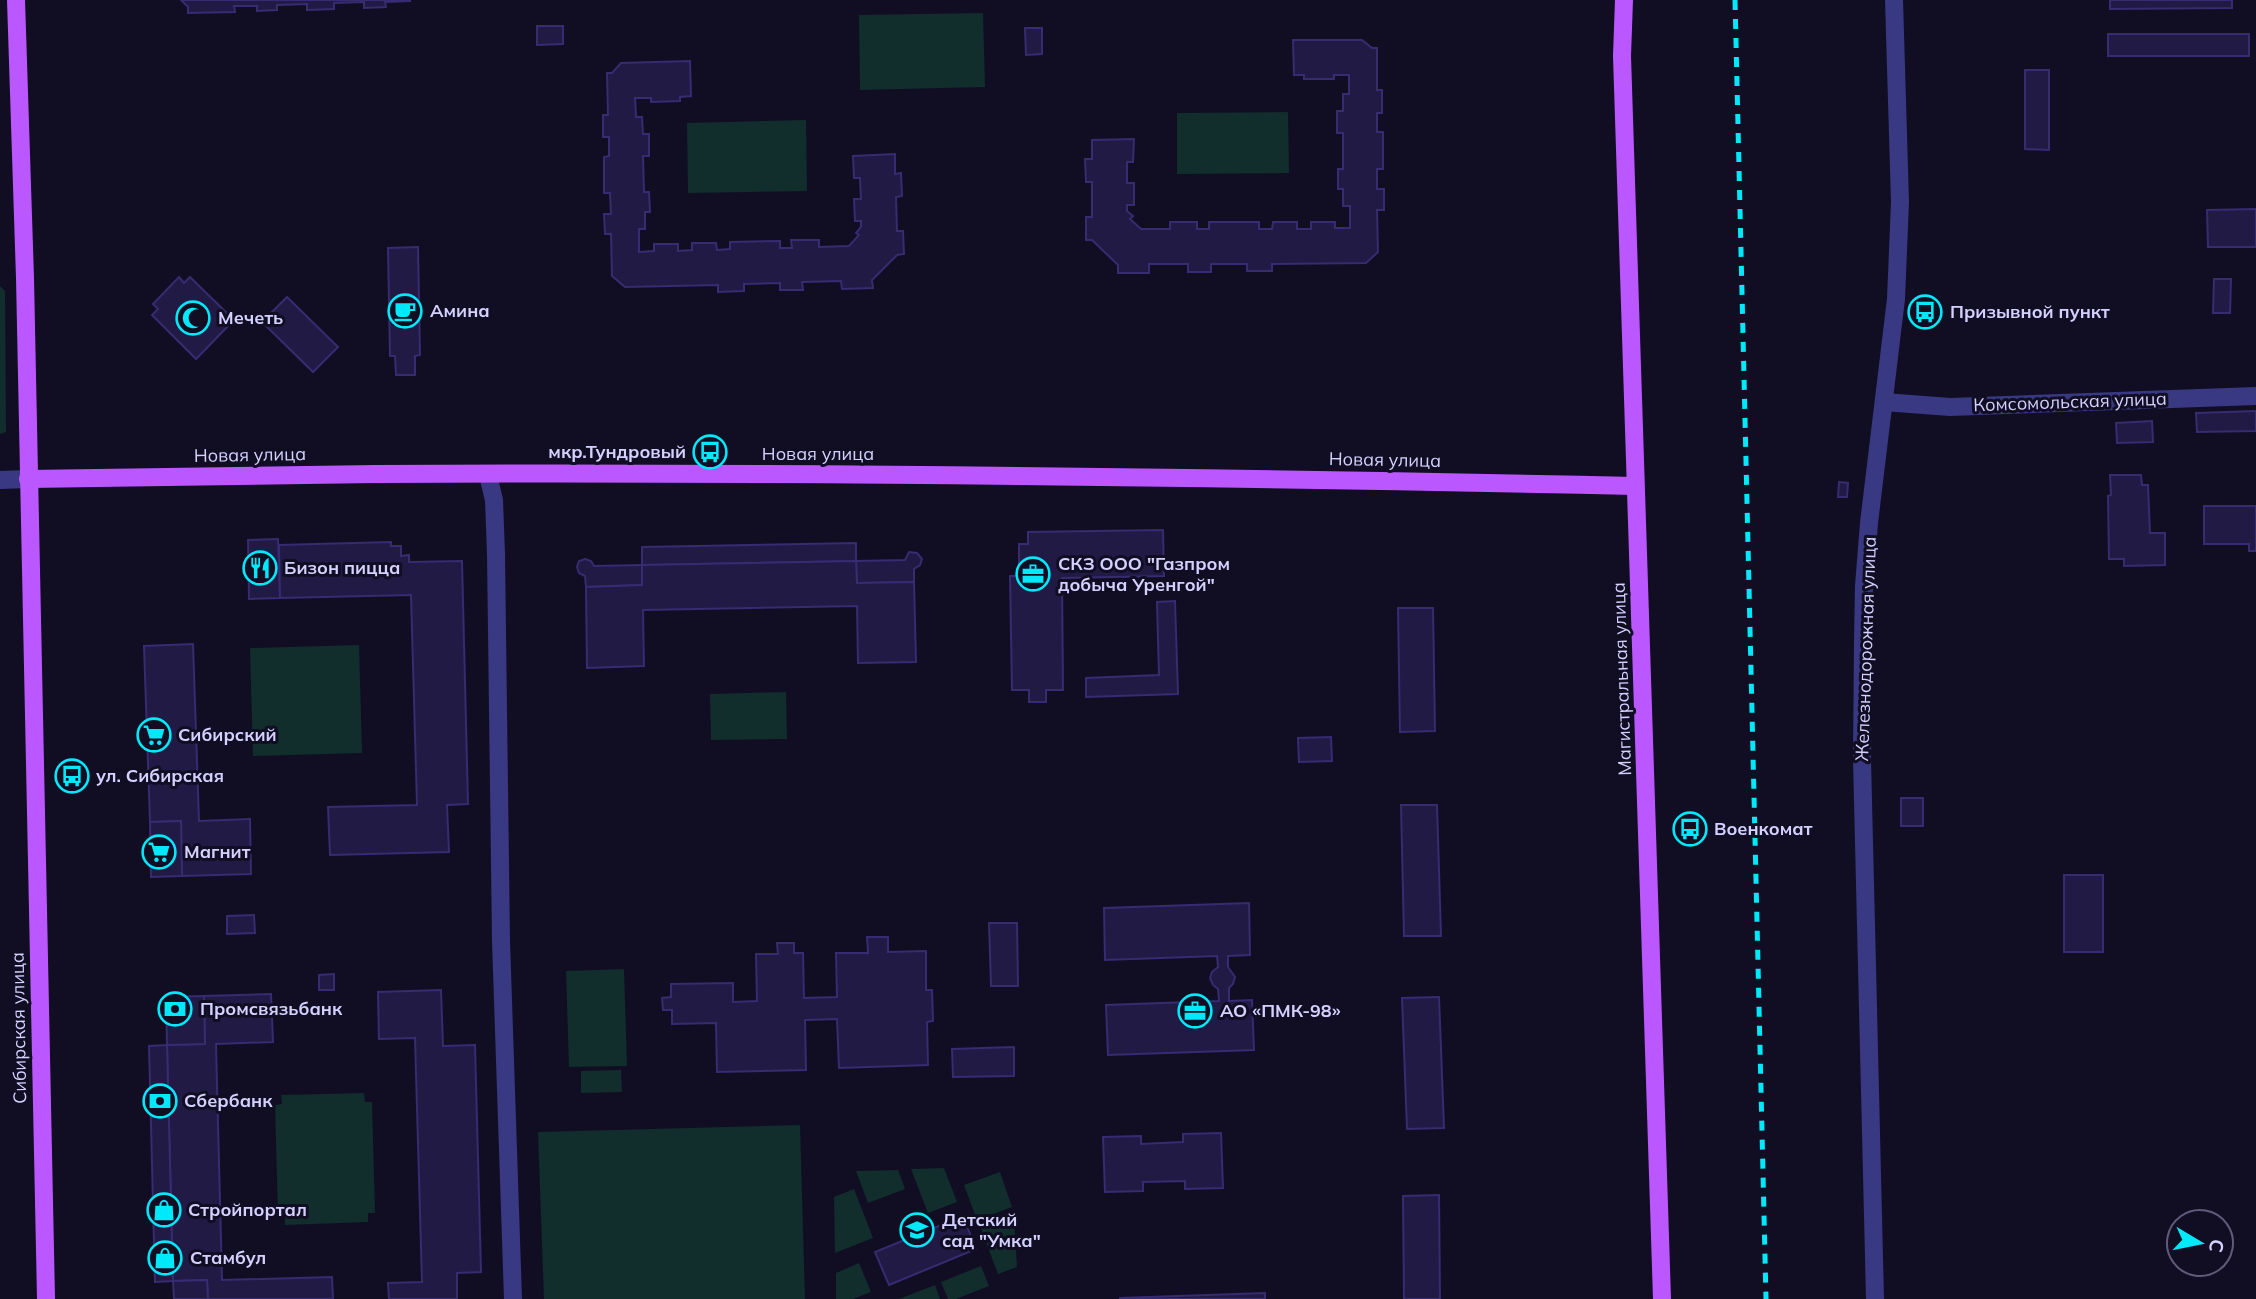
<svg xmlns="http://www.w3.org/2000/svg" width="2256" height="1299" viewBox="0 0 2256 1299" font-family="Mulish,sans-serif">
<rect width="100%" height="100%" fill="#110e23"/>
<g fill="#112d2c">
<path d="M983,13L985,87L860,90L859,15Z"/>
<path d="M1288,112L1289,173L1177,174V113Z"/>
<path d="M806,120L807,191L688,193L687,123Z"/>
<path d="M0,286L5,291L6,432L0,434Z"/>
<path d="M359,645L362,753L253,756L250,648Z"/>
<path d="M786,692L787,739L711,740L710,694Z"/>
<path d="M624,969L627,1066L569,1067L566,971Z"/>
<path d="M621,1070L622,1092L581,1093V1071Z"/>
<path d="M364,1093L365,1102H372L375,1213H368V1222L285,1225V1216H278L275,1105L282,1104L281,1095Z"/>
<path d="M800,1125L805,1299H544L538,1132Z"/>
<path d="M944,1168L957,1202L928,1213L911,1169Z"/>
<path d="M898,1170L905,1189L868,1203L856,1171Z"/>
<path d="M1000,1172L1012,1207L977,1220L964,1185Z"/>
<path d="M854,1189L873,1238L835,1253L834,1197Z"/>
<path d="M1014,1217L1017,1267L998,1274L981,1229Z"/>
<path d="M859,1263L871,1292L853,1299H836V1273Z"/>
<path d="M981,1266L989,1286L956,1299H948L941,1282Z"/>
<path d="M935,1285L940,1299H899Z"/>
</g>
<g fill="#211a45" stroke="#372b71" stroke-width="2">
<path d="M181,0H410V1L385,2L386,7L364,8V2L334,3V9L307,10V4L277,5V10L257,11V6H234L235,12L188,13V7Z"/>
<path d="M2110,0H2232V8L2110,9Z"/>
<path d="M537,26H563V44L537,45Z"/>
<path d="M1025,28H1042V54L1026,55Z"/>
<rect x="2108" y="34" width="141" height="22"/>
<path d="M1293,40H1362L1372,48H1377V90H1382V113H1377V132H1383V169H1377V189H1384V210H1377L1378,252L1366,263L1272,264V271H1247V264H1211V272H1188V264H1149V273H1118V265L1092,240H1086V217H1092V182H1086L1085,159H1092V140L1134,139L1133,162H1127V183H1134V205H1127V211L1133,216L1130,219L1141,229H1170V222H1197V229H1209V222H1259V229H1272L1273,222H1297V229H1311V222H1335V228H1350V206H1343V189H1338V169H1343V133H1337V111H1343V94H1349V75H1334V79H1304V75H1294Z"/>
<path d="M690,61L691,96L680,97V101L651,102V98H635L636,117H642L643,134H649V156H643L644,192H649L650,212H645V229H639V252L654,251V244H678V251L692,250V243H716L717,250L730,249V242L780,241V248H792L791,240H819V247L849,246L859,235L856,233L861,227V221H855L854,199H861L860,178H854L853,156L895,154V174L901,173L902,196L896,197L897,231H903L904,254L897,255L872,280L873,288L842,289L841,281L802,282L803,290H780V283L744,284V291L718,292V285L625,287L612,276L611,234H605L604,214H611L610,193H604V157L609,156V137H603V115H608L607,73H612L621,63Z"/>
<path d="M2025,70H2049V150L2025,149Z"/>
<path d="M2256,209V247H2208L2207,210Z"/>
<path d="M418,247L420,355L415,356V375H396L395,356H390L388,248Z"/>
<path d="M179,277L184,283L190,277L234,320L196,359L152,315L158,309L153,304Z"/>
<path d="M2214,279H2231L2230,313H2213Z"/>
<path d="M287,297L338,347L313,372L262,322Z"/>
<path d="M1922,304H1931L1929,319L1920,318Z"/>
<path d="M2256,411V431L2197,432L2196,413Z"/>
<path d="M2152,421L2153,442L2117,443L2116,423Z"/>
<path d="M2110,475H2141L2142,485H2148L2150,533H2165V565L2124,566V559H2109L2108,496L2111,495Z"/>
<path d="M1839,482L1848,483L1847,497H1838Z"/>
<path d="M2204,506H2256V551H2249V544H2204Z"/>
<path d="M1163,530L1164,576L1062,578L1063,690H1046V702H1029V690H1012L1010,576H1019V544H1028V532Z"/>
<path d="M278,539L280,598L249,599L248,540Z"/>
<path d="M391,542V546H401V556L409,555V562L462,561L468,804L447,805L449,852L330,855L328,807L417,805L411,595L280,598L279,545Z"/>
<path d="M856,543V561L642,565V547Z"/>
<path d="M909,552L917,553L922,559L920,565L914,569V582L857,583L856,561L905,560Z"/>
<path d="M585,559L591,561L594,566L642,565V585L586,587L585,576L579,573L577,567L579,561Z"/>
<path d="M856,561L857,583L914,582L916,662L858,663L857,606L643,610L644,666L587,668L586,587L642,585V565Z"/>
<path d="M1175,601L1178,694L1086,697V678L1159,675L1157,602Z"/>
<path d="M1398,608H1433L1435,731L1400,732Z"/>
<path d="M193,644L199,821L250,819L251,874L182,876L181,821L150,822L144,646Z"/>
<path d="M1331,737L1332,761L1299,762L1298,738Z"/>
<rect x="1901" y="798" width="22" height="28"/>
<path d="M1401,805H1437L1441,936H1404Z"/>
<path d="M181,821L182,876L151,877L150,822Z"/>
<rect x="2064" y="875" width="39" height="77"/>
<path d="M1249,903L1250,955L1228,956V967L1235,977L1233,984L1229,988V1001L1252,1000L1254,1050L1108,1055L1106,1005L1219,1001L1218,989L1213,985L1210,978L1212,972L1218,967L1217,956L1105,960L1104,908Z"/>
<path d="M254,915L255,933L227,934V916Z"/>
<path d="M989,923H1017L1018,986H991Z"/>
<path d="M867,937H888V952L926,951V990H932L933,1021L927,1022L928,1065L839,1068L837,1019L805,1020L806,1070L717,1072L716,1023L672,1024V1010H663L662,998L671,997V984L733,983V1002L757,1001L756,954H778L777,943H794V953H803L804,998L837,997L836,953H868Z"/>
<path d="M334,974V990H319V975Z"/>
<path d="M441,990L443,1046L475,1045L481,1272L457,1273V1299H389L388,1283L422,1282L415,1038L379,1039L378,992Z"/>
<path d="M271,994L273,1042L216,1044L222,1280L332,1277L333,1299H208L207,1280L173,1281L167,1045L205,1044L204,996Z"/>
<path d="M204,996L205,1044L167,1045L166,997Z"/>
<path d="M1439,997L1444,1128L1407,1129L1402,998Z"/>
<path d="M167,1045L173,1281L155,1282L149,1046Z"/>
<path d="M1014,1047V1076L953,1077L952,1049Z"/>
<path d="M1221,1133L1223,1188L1185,1189V1181L1143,1182V1191L1105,1192L1103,1137L1141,1136V1144L1183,1142V1134Z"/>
<path d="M1439,1195L1440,1299H1404L1403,1196Z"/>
<path d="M963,1216L976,1249L889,1285L875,1252Z"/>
<path d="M207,1280L208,1299H174L173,1281Z"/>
<path d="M1265,1293V1299H1120V1298Z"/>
</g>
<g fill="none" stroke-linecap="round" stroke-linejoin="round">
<g stroke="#393883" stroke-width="18">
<path d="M1884,402L1950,407L2256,396"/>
<path d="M488,475L494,500L496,554L501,941L513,1299"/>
<path d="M0,480L28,479"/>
<path d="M1875,1299L1862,759L1863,642L1864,586L1869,523L1896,299L1900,202L1894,0"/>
</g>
<g stroke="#bb57ff" stroke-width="18">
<path d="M16,0L25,278L46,1299"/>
<path d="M1624,0L1622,56C1636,471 1651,885 1662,1299"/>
<path d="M28,479C144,478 259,475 375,474C795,472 1215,477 1635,486"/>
</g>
<path stroke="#00e9fb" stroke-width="5" stroke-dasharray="10 9" stroke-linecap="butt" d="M1735,0L1766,1299"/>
</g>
<defs>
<symbol id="cafe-ring" viewBox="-11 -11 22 22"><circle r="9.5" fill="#110e23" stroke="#00e9fb" stroke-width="1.5"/><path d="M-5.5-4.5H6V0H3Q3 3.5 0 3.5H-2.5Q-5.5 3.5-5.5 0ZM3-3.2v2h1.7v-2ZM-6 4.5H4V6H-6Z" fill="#00e9fb"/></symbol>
<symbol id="bus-ring" viewBox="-11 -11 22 22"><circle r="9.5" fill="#110e23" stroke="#00e9fb" stroke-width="1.5"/><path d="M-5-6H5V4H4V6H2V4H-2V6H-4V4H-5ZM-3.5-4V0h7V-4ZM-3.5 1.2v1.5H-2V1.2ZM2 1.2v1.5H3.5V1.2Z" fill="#00e9fb"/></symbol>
<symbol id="mosque-ring" viewBox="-11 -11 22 22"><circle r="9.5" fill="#110e23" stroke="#00e9fb" stroke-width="1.5"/><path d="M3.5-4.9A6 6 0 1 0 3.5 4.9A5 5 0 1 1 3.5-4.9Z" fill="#00e9fb"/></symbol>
<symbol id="restaurant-ring" viewBox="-11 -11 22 22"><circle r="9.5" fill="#110e23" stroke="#00e9fb" stroke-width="1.5"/><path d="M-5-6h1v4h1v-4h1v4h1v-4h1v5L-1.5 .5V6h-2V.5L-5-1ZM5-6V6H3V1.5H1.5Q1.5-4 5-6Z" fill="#00e9fb"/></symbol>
<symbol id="office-ring" viewBox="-11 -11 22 22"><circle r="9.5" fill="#110e23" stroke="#00e9fb" stroke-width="1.5"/><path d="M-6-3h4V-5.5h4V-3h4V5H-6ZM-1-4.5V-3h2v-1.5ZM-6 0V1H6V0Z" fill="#00e9fb"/></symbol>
<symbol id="supermarket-ring" viewBox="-11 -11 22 22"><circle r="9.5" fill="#110e23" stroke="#00e9fb" stroke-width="1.5"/><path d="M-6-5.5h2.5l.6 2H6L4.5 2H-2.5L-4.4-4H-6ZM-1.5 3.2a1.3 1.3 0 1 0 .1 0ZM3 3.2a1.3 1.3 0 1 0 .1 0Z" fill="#00e9fb"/></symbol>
<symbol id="bank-ring" viewBox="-11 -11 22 22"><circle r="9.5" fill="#110e23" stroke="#00e9fb" stroke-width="1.5"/><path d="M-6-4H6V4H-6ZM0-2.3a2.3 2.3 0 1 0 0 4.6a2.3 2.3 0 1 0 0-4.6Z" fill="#00e9fb"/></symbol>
<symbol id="shop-ring" viewBox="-11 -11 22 22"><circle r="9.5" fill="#110e23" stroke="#00e9fb" stroke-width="1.5"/><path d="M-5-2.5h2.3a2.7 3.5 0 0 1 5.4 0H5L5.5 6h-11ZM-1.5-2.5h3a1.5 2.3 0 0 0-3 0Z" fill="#00e9fb"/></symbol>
<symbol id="school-ring" viewBox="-11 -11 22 22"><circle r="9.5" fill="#110e23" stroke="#00e9fb" stroke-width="1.5"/><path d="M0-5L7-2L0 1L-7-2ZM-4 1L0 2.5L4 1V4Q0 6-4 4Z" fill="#00e9fb"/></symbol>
</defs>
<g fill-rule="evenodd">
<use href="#cafe-ring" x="386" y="292" width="38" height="38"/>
<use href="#bus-ring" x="1906" y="293" width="38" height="38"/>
<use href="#mosque-ring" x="174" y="299" width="38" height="38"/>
<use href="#bus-ring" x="691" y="433" width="38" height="38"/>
<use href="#restaurant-ring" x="241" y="549" width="38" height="38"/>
<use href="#office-ring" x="1014" y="555" width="38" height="38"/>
<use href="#supermarket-ring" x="135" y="716" width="38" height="38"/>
<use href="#bus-ring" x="53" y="757" width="38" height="38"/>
<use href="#bus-ring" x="1671" y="810" width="38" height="38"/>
<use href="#supermarket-ring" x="140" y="833" width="38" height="38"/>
<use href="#bank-ring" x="156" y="990" width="38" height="38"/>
<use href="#office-ring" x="1176" y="992" width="38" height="38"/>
<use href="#bank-ring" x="141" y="1082" width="38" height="38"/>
<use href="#shop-ring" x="145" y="1191" width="38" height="38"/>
<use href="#school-ring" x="898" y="1211" width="38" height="38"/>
<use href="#shop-ring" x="146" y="1239" width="38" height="38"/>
</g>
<g text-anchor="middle" stroke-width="6" stroke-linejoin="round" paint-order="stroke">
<g font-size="18" font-weight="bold" fill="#d4d0ff" stroke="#110e23" text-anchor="start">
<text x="430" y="317">Амина</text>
<text x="1950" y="318">Призывной пункт</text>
<text x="218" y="324">Мечеть</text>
<text x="686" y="458" text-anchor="end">мкр.Тундровый</text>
<text x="1058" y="570">СКЗ ООО "Газпром<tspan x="1058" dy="21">добыча Уренгой"</tspan></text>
<text x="284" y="574">Бизон пицца</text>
<text x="178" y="741">Сибирский</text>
<text x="96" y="782">ул. Сибирская</text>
<text x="1714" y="835">Военкомат</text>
<text x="184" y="858">Магнит</text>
<text x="200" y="1015">Промсвязьбанк</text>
<text x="1220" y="1017">АО «ПМК-98»</text>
<text x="184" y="1107">Сбербанк</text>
<text x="188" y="1216">Стройпортал</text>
<text x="942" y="1226">Детский<tspan x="942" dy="21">сад "Умка"</tspan></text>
<text x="190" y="1264">Стамбул</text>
</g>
<g font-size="18" fill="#d4d0ff" stroke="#110e23">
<text transform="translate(2070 402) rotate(-2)" y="6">Комсомольская улица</text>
<text x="818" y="460">Новая улица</text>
<text transform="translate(250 455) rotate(-1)" y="6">Новая улица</text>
<text transform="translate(1385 460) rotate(1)" y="6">Новая улица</text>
<text transform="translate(1866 649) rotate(-88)" y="6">Железнодорожная улица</text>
<text transform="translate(1622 679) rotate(-92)" y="6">Магистральная улица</text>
<text transform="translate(19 1028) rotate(-91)" y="6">Сибирская улица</text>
</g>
</g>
<g transform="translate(2200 1243) rotate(100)"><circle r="33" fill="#110e23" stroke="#5f5c7b" stroke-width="2"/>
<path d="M0-5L12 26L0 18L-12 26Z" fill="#00e9fb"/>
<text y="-10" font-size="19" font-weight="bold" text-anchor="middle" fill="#d4d0ff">С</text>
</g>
</svg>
